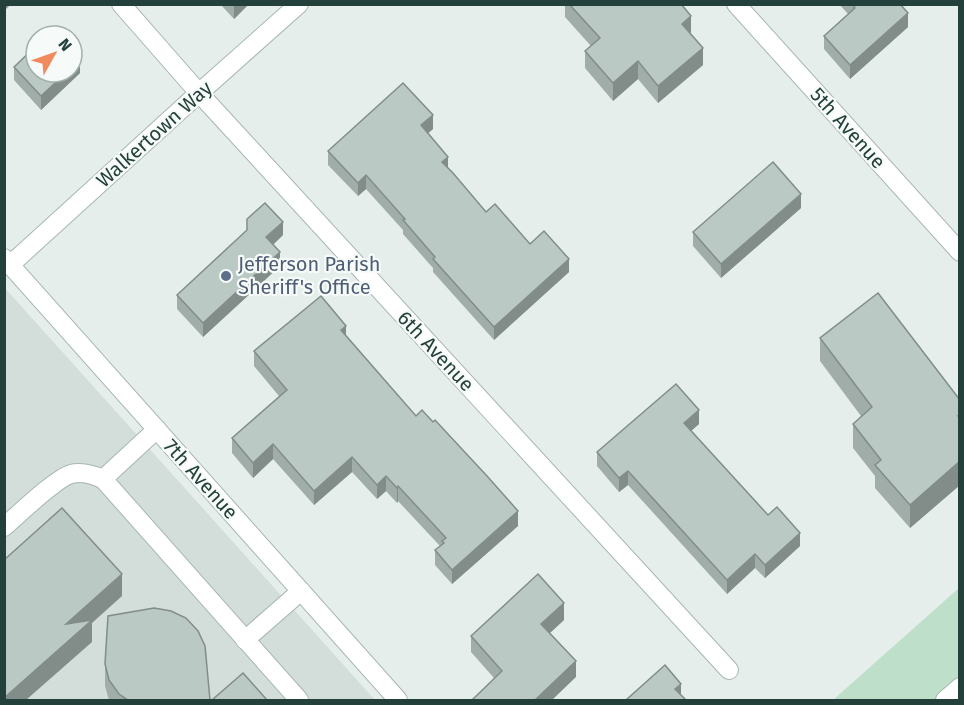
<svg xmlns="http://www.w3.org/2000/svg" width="964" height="705" viewBox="0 0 964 705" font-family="'Fira Sans',sans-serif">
<rect width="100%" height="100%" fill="#e5eeea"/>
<path fill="#d3deda" d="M4,287L111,406L375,700H5Z"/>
<path fill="#bedfc9" d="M959,588V700H833Z"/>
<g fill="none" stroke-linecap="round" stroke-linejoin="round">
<defs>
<g id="minor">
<path d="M121,4L199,93L729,670"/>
<path d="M736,4L960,252"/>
<path d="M4,258L398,700"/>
<path d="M10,265L199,93L299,4"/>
<path d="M103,479L299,700"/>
<path d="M4,527C19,514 55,479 71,474C82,471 94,475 103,479L157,429"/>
<path d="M245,640L301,591"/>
<path d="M945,700L960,687"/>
</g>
</defs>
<use href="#minor" stroke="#a7b6b2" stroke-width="20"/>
<use href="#minor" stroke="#fff" stroke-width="18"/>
</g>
<g fill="#a0ada9">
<path d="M220,4H249L234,19Z"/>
<path d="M565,4H681L691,34L703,65L658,103L638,79L613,101L585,68V51L591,46L565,17Z"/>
<path d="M839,4H900L908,27L850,79L824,49V36L848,14Z"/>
<path d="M14,67L80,73L41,110L14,80Z"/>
<path d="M433,129L428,133L448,168L486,212L569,272L494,340L433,272V268L403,234V230L366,189L358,196L328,165V151Z"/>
<path d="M801,208L721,278L693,246V232Z"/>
<path d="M283,235L273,245L280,266L203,337L177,309V295Z"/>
<path d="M346,336L416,416L518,526L452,584L435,565V550L440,546L398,501L397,503L386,491L377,499L352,472L314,505L273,459L253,478L232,453V438L279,396L254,366V351Z"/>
<path d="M820,338L960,400V485L910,528L875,488V476L853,448V424L861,416L820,361Z"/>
<path d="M699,424L691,431L768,515L800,546L765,578L755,568L727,594L628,485L619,492L597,466V452Z"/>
<path d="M564,620L550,633L576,677L494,678L471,652V636Z"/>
<path d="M105,664L210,700H109L105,686Z"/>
</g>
<g fill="#828d89">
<path d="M4,4H11L4,11Z"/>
<path d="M235,4H249L234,19V6Z"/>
<path d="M908,13V27L850,79V65Z"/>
<path d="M691,16V33L682,24Z"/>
<path d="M703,48V65L658,103V86Z"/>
<path d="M80,60V73L41,110V96L67,72H72V67Z"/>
<path d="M638,61V79L613,101V83Z"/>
<path d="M433,115V129L421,139V125Z"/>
<path d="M448,157V171L442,162Z"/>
<path d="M366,175V189L358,196V183Z"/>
<path d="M801,194V208L721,278V264Z"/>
<path d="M283,222V235L266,251V237Z"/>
<path d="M280,252V266L203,337V323Z"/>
<path d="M569,259V272L494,340V327Z"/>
<path d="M346,326V341L341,330Z"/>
<path d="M699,410V424L684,437V423Z"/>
<path d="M273,444V459L253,478V463Z"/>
<path d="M352,457V472L314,505V491Z"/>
<path d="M960,461V485L910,528V505Z"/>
<path d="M628,471V485L619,492V478Z"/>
<path d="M386,476V491L377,499V485Z"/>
<path d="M398,486V501L397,503V488Z"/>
<path d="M518,511V526L452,584V570Z"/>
<path d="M800,533V546L765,578V565Z"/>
<path d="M755,554V568L727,594V580Z"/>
<path d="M122,574V596L92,623V642L26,700H4V698L66,624Z"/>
<path d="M564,603V620L541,641V624Z"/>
<path d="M576,661V677L552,700H535Z"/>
<path d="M681,684V697L675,689Z"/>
</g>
<g fill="#bac9c4" stroke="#828d89" stroke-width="1.5">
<path d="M569,4H681L691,16L682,24L703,48L658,86L638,61L613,83L585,51L600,38Z"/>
<path d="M852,4H900L908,13L850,65L824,36L855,8Z"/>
<path d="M53,30L59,36H47Z"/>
<path d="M36,46V72H67L41,96L14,67Z"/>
<path d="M72,51L80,60L72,67Z"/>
<path d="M403,83L433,115L421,125L448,157L442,162L453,173L486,212L495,204L530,244L544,231L569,259L494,327L433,259L435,257L403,220L405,219L366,175L358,183L328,151Z"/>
<path d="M773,162L801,194L721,264L693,232Z"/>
<path d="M265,203L283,222L266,237L280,252L203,323L177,295L247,230V219Z"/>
<path d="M878,293L960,400V415L958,416L960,418V461L910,505L875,465L881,460L853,424L872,407L820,338Z"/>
<path d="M321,296L346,326L341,330L416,416L422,410L433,422L435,420L487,476L518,511L452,570L435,550L444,543L442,541L446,538L398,486L397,488L386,476L377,485L352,457L314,491L273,444L253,463L232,438L287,390L254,351Z"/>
<path d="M676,384L699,410L684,423L768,515L777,507L800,533L765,565L755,554L727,580L628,471L619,478L597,452Z"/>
<path d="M62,508L122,574L66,624L92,620L4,698V560Z"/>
<path d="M538,574L564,603L541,624L576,661L535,700H472L502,671L471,636Z"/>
<path d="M154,608L171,611L186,618L198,631L205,646L210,700H128L119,694L109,680L105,664L108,616Z"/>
<path d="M665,665L681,684L675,689L686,700H626Z"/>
<path d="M243,673L267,700H212Z"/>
</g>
<circle fill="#5c6f8a" stroke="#f6faf8" stroke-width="2" cx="226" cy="276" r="6"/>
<g text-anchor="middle" stroke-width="4.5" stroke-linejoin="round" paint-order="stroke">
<g font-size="20" fill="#24403a" stroke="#f6faf8">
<text transform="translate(848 128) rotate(48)" y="7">5th Avenue</text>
<text transform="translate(154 134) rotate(-42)" y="7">Walkertown Way</text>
<text transform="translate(436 351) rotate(47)" y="7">6th Avenue</text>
<text transform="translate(201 479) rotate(48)" y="7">7th Avenue</text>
</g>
<g font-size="20" fill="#4e5e75" stroke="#f6faf8" text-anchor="start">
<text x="238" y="271">Jefferson Parish<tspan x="238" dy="23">Sheriff's Office</tspan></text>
</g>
</g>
<rect width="964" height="705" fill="none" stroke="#24403a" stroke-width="12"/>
<g transform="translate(54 54) rotate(50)"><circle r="28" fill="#f6faf8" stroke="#a2b0ac" stroke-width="1.5"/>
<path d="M0-4.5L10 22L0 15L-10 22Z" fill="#f28a5f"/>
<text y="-9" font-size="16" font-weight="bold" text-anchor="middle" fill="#24403a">N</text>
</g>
</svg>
